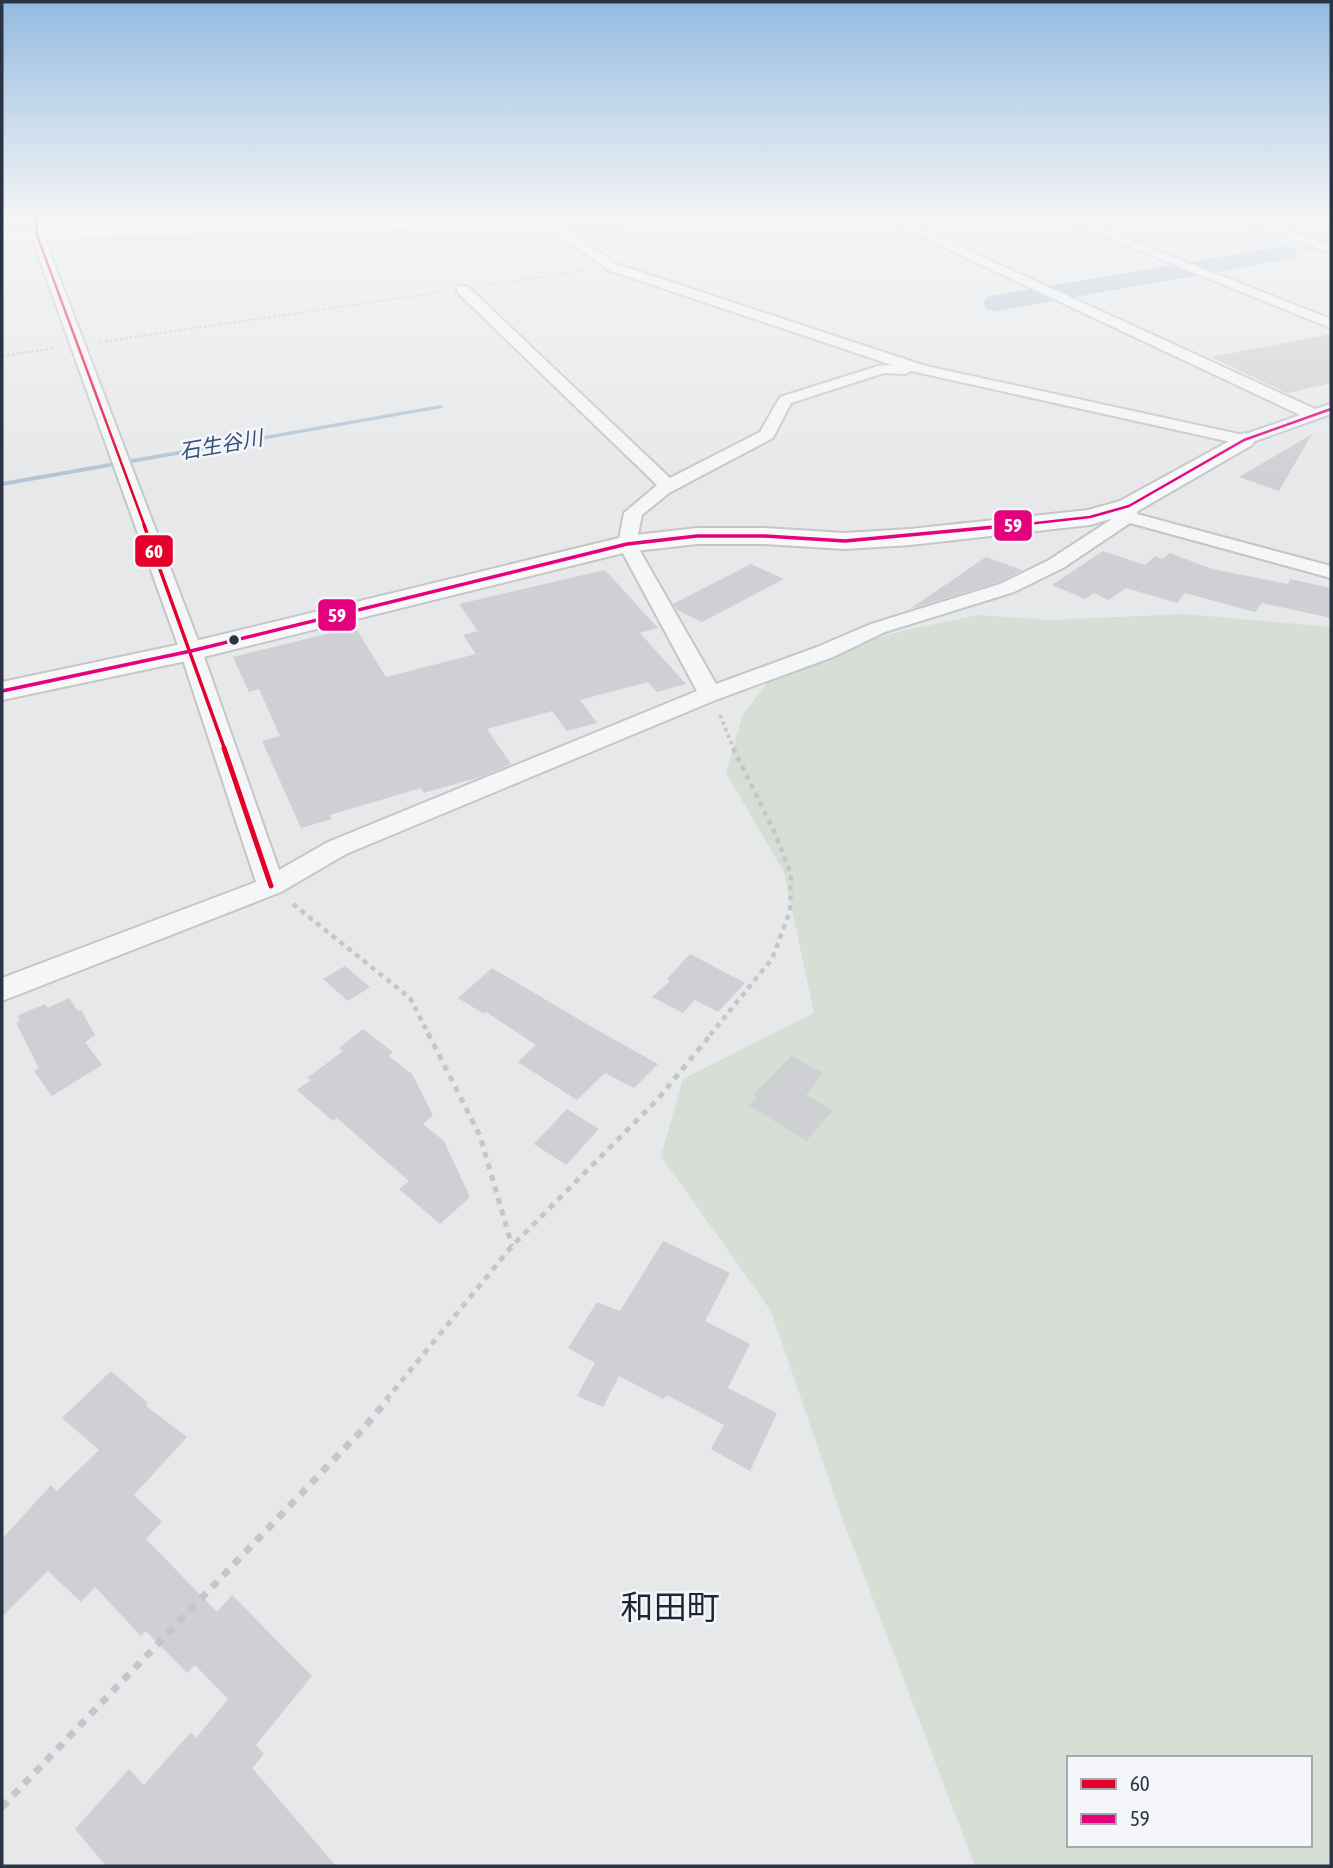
<svg xmlns="http://www.w3.org/2000/svg" width="1333" height="1868" viewBox="0 0 1333 1868" font-family="'Asap Condensed','Noto Sans JP',sans-serif">
<rect width="100%" height="100%" fill="#e6e8ea"/>
<path fill="#d6ded6" fill-rule="evenodd" d="M1184,614L1331,627V1866H975L842,1518L771,1311L661,1156L683,1079L814,1013L784,872L726,773L743,714L781,665L906,630L978,615L1051,620ZM1069,1758H1310V1845H1069Z"/>
<g fill="none" stroke-linecap="round" stroke-linejoin="round">
<g fill="#b4c4d5" fill-rule="evenodd">
<path d="M1331,244V246L1285,254L1283,253Z"/>
<path d="M440,405L443,407L442,408L2,486V482Z"/>
</g>
<path fill="#b4c4d5" fill-rule="evenodd" d="M1285,246L1294,248L1297,253L1294,258L997,311L987,309L983,303L987,297L997,295Z"/>
</g>
<g fill="#ced0d3">
<path d="M1331,334V383L1287,393L1211,357Z"/>
<path d="M1312,434L1279,491L1239,477Z"/>
<path d="M1103,551L1145,565L1155,556L1162,559L1170,553L1212,569L1288,584L1290,579L1331,588V618L1262,603L1255,612L1185,593L1177,603L1126,588L1108,600L1094,593L1085,599L1052,585Z"/>
<path d="M986,557L1022,570L999,582L910,609Z"/>
<path d="M751,564L784,579L702,622L677,610L673,604Z"/>
<path d="M605,570L658,628L640,633L686,684L657,692L648,682L580,700L597,723L567,731L552,711L487,729L511,764L483,776L424,793L421,788L330,815L332,819L301,828L262,741L280,736L259,689L249,692L233,657L355,627L386,677L476,654L463,635L478,631L459,604Z"/>
<path d="M690,954L745,983L718,1012L695,1000L683,1013L652,997L670,981L667,979Z"/>
<path d="M345,966L370,987L348,1001L323,979Z"/>
<path d="M492,968L590,1026L658,1064L634,1088L605,1073L577,1100L518,1062L536,1045L486,1012L484,1014L458,998Z"/>
<path d="M69,998L78,1011L81,1010L95,1035L85,1042L102,1065L52,1096L34,1071L39,1068L16,1023L20,1021L17,1016L45,1004L48,1008Z"/>
<path d="M363,1029L393,1052L389,1056L412,1074L433,1115L423,1124L444,1141L470,1197L440,1224L399,1189L409,1181L337,1118L333,1121L297,1090L311,1080L307,1078L343,1051L339,1048Z"/>
<path d="M791,1056L823,1073L806,1095L833,1111L806,1141L749,1105L757,1097L753,1095Z"/>
<path d="M567,1109L599,1129L566,1165L534,1144Z"/>
<path d="M663,1241L730,1273L705,1321L750,1344L728,1388L777,1413L750,1471L711,1449L724,1425L667,1395L663,1399L619,1376L603,1407L577,1396L595,1363L568,1348L597,1302L620,1311Z"/>
<path d="M111,1371L148,1403L146,1406L187,1437L134,1495L162,1522L146,1539L217,1612L232,1595L312,1676L256,1745L264,1754L252,1768L336,1866H106L75,1829L129,1769L144,1785L191,1732L196,1738L228,1699L195,1665L187,1673L146,1631L141,1636L95,1587L81,1602L48,1571L2,1617V1539L51,1485L57,1491L99,1450L62,1418Z"/>
</g>
<g fill="none" stroke-linecap="round" stroke-linejoin="round">
<defs>
<g id="street">
<path d="M31,217H42L43,235L202,651L279,870L328,842L697,691L618,544L624,513L657,485L457,292V286H467L670,478L760,432L780,397L878,366L892,365L608,270L542,222V218H550L616,264L926,366L1243,435L1300,415L880,217H895L1315,409L1331,404V414L1244,445L911,371L905,374L884,373L791,403L773,438L669,493L642,515L636,544L716,684L817,647L871,624L1000,584L1049,560L1118,515L1123,502L1129,501L1138,506L1137,514L1331,566V578L1130,523L1063,568L1014,592L885,632L833,657L718,699L346,854L281,892L2,1001V978L256,882L180,651L31,235Z"/>
<path d="M1056,217H1071L1331,319V328Z"/>
<path d="M1234,217H1250L1331,245V253Z"/>
</g>
<g id="secondary">
<path d="M529,217H695L687,222L2,241V231Z"/>
<path d="M1244,433L1252,435L1255,440L1252,445L1138,511L1090,525L910,545L845,549L765,544H697L627,552L191,660L2,700V682L191,642L627,536L697,528H765L845,533L910,529L1088,510L1120,501Z"/>
</g>
</defs>
<use href="#street" stroke="#c4c6c8" stroke-width="4"/>
<use href="#secondary" stroke="#c4c6c8" stroke-width="4"/>
<g stroke="#c5c6ca" stroke-width="2" stroke-dasharray="2.5 2.5" stroke-linecap="butt">
<path d="M487,285L583,271"/>
<path d="M100,342L441,292"/>
<path d="M21,353L56,348"/>
</g>
<path stroke="#c5c6ca" stroke-width="2.5" stroke-dasharray="2.5 2.5" stroke-linecap="butt" d="M2,356L33,351"/>
<path stroke="#c5c6ca" stroke-width="3.5" stroke-dasharray="3.5 3.5" stroke-linecap="butt" d="M720,715L734,750"/>
<g stroke="#c5c6ca" stroke-width="4.5" stroke-dasharray="5 5" stroke-linecap="butt">
<path d="M293,904L410,998L429,1035"/>
<path d="M710,1035L772,959L790,911L791,874L774,831L733,748"/>
</g>
<g stroke="#c5c6ca" stroke-width="5" stroke-dasharray="6 6" stroke-linecap="butt">
<path d="M428,1033L480,1136L512,1246"/>
<path d="M386,1400L512,1246L658,1099L712,1033"/>
</g>
<path stroke="#c5c6ca" stroke-width="7" stroke-dasharray="8 8" stroke-linecap="butt" d="M2,1807L363,1429L388,1399"/>
<use href="#street" fill="#f5f6f7" fill-rule="evenodd"/>
<use href="#secondary" fill="#f8f8f8" fill-rule="evenodd"/>
<defs>
<path id="bus-1-far2" d="M36,217L37,235L145,527"/>
<path id="bus-1-far1" d="M144,525L225,750"/>
<path id="bus-1" d="M224,748L271,886"/>
<path id="bus-2-far1" d="M1001,527L1090,517L1129,506L1244,440L1331,409"/>
<path id="bus-2" d="M2,691L191,651L627,544L697,536H765L845,541L1016,525"/>
</defs>
<use href="#bus-1-far2" stroke="#f4f6f9" stroke-width="5"/>
<use href="#bus-1-far1" stroke="#f4f6f9" stroke-width="7"/>
<use href="#bus-1" stroke="#f4f6f9" stroke-width="10"/>
<use href="#bus-2-far1" stroke="#f4f6f9" stroke-width="5"/>
<use href="#bus-2" stroke="#f4f6f9" stroke-width="7"/>
<use href="#bus-1-far2" stroke="#e4002b" stroke-width="2.5"/>
<use href="#bus-1-far1" stroke="#e4002b" stroke-width="3.5"/>
<use href="#bus-1" stroke="#e4002b" stroke-width="5"/>
<use href="#bus-2-far1" stroke="#e5007d" stroke-width="2.5"/>
<use href="#bus-2" stroke="#e5007d" stroke-width="3.5"/>
</g>
<linearGradient id="sky" x2="0" y2="1"><stop stop-color="#93bae0"/><stop offset="0.45" stop-color="#f4f5f6"/><stop offset="1" stop-color="#f4f5f6" stop-opacity="0"/></linearGradient>
<rect width="1333" height="478" fill="url(#sky)"/>
<circle fill="#2b3445" stroke="#f4f6f9" stroke-width="2.5" cx="234" cy="640" r="6"/>
<g text-anchor="middle" stroke-width="5" stroke-linejoin="round" paint-order="stroke">
<g font-size="21" font-style="italic" fill="#34527a" stroke="#f4f6f9">
<text transform="translate(221 445) rotate(-10)" y="7">石生谷川</text>
</g>
<g font-size="33" fill="#1d2536" stroke="#f4f6f9">
<text x="670" y="1619">和田町</text>
</g>
</g>
<g stroke="#f4f6f9" stroke-width="2.5">
<rect x="993" y="509" width="40" height="33" rx="7" fill="#e5007d"/>
<rect x="134" y="534" width="40" height="34" rx="7" fill="#e4002b"/>
<rect x="317" y="598" width="40" height="34" rx="7" fill="#e5007d"/>
</g>
<g font-size="19" text-anchor="middle" font-weight="bold" fill="#fff">
<text x="1013" y="532">59</text>
<text x="154" y="558">60</text>
<text x="337" y="622">59</text>
</g>
<rect width="1333" height="1868" fill="none" stroke="#2b3445" stroke-width="7"/>
<rect x="1067" y="1756" width="245" height="91" fill="#f4f6f9" stroke="#a4a8b1" stroke-width="2"/>
<rect x="1081" y="1779" width="35" height="10" fill="#e4002b" stroke="#a4a8b1" stroke-width="2"/>
<text x="1130" y="1791" font-size="21" fill="#2b3445">60</text>
<rect x="1081" y="1814" width="35" height="10" fill="#e5007d" stroke="#a4a8b1" stroke-width="2"/>
<text x="1130" y="1826" font-size="21" fill="#2b3445">59</text>
</svg>
